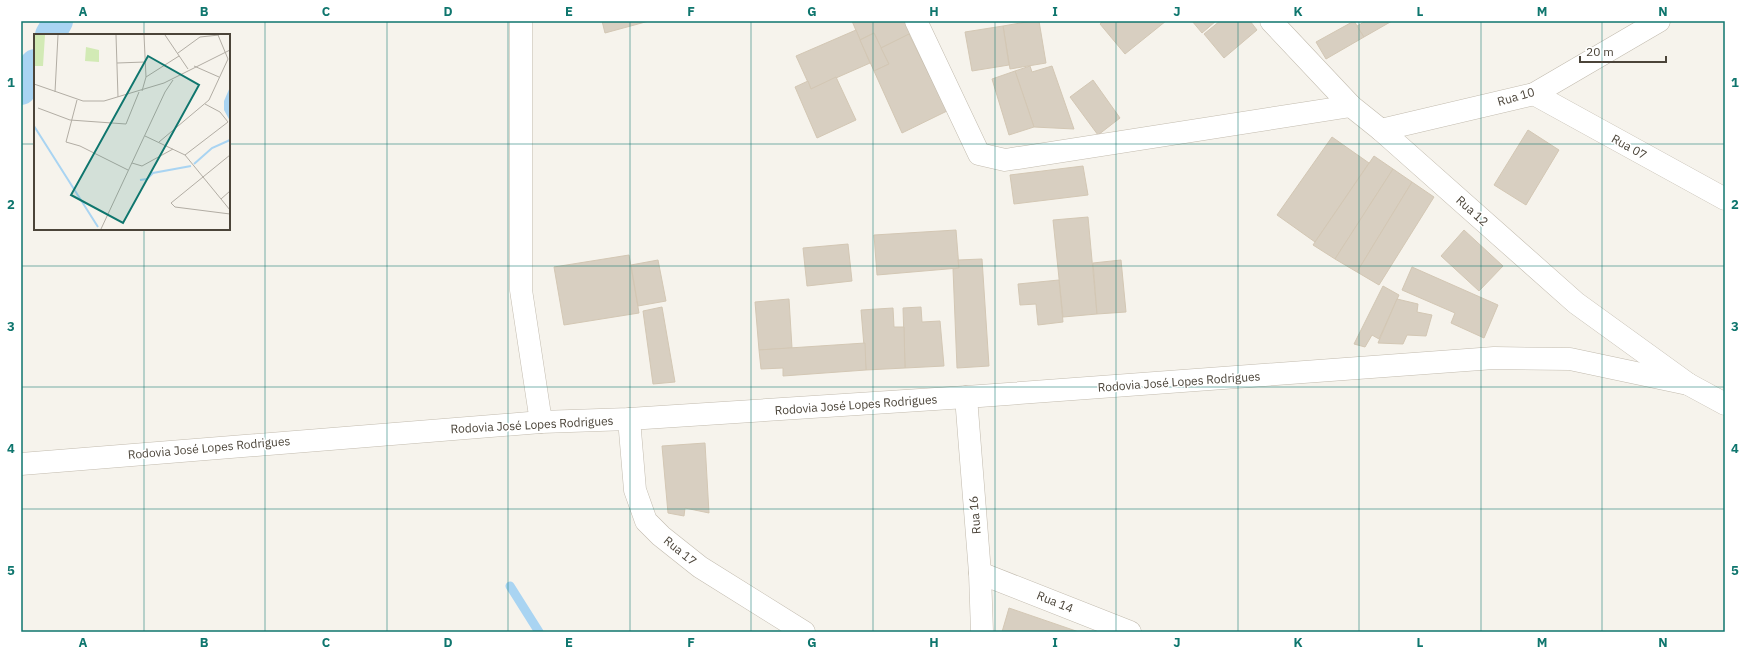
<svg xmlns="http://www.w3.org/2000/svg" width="1746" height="653" viewBox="0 0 1746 653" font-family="'IBM Plex Sans',sans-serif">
<rect width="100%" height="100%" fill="#f6f3ec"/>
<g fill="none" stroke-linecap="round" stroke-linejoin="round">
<path stroke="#a9d4f2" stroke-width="9" d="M510,586L539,632"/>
<g stroke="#a9d4f2" stroke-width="30">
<path d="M50,35L58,21"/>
<path d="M21,90L35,64"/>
</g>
</g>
<g fill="#d8cfc1" stroke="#d3c7b4">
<path d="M602,21H649L605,33Z"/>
<path d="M852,21H909L914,32L881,48L874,33L860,40Z"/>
<path d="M1032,21H1039L1046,63L1010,69L1003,26Z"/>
<path d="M1103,21H1166L1125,54L1100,24Z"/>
<path d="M1192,21H1216L1202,33Z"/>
<path d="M1220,21H1250L1257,30L1224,58L1204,34Z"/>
<path d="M1354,21L1364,37L1326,59L1316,42Z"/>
<path d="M1366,21H1392L1364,37L1357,26Z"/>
<path d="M1003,26L1009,65L972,71L965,32Z"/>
<path d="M856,30L870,63L811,89L796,56Z"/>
<path d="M874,33L889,64L874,71L860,40Z"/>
<path d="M909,34L947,111L902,133L874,71L889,64L881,48Z"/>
<path d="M1030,66L1032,72L1052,66L1074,129L1034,127L1015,71Z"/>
<path d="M1015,71L1034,127L1009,135L992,79Z"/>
<path d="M836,77L856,120L817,138L795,87L808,81L811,89Z"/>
<path d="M1093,80L1120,118L1098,135L1070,97Z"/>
<path d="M1528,130L1559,150L1526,205L1494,185Z"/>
<path d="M1332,137L1369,163L1315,242L1277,215Z"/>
<path d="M1374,156L1393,169L1335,259L1313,245Z"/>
<path d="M1083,166L1088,195L1014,204L1010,175Z"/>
<path d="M1393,169L1412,182L1357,272L1335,259Z"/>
<path d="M1412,182L1434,197L1379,285L1357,272Z"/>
<path d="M1088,217L1097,314L1063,317L1053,220Z"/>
<path d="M956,230L959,268L877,275L874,235Z"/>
<path d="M1464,230L1503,266L1479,291L1441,256Z"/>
<path d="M848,244L852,281L807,286L803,248Z"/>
<path d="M629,255L639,313L564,325L554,267Z"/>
<path d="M982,259L989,366L957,368L953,269L959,268L958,260Z"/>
<path d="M658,260L666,301L638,306L631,265Z"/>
<path d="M1121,260L1126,312L1097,314L1093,263Z"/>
<path d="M1412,267L1498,305L1484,338L1451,323L1455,313L1402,290Z"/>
<path d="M1059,280L1063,322L1038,325L1036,304L1020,305L1018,284Z"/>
<path d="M1383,286L1399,295L1379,339L1372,335L1365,347L1354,344Z"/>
<path d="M789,299L792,348L759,350L755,302Z"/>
<path d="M1397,299L1418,304L1417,312L1432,315L1426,336L1407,335L1403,344L1378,343Z"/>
<path d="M662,307L675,382L653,384L643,311Z"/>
<path d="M921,307L922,322L940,321L944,366L905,368L903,308Z"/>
<path d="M893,308L894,327H904L905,368L866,370L861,310Z"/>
<path d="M865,343L866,370L783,376V368L761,369L759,350Z"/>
<path d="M705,443L709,513L685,508L684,516L668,513L662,446Z"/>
<path d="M1009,608L1079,632H1002Z"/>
</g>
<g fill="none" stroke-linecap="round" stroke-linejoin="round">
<defs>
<g id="minor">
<path d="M521,21V290L541,422"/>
<path d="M916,21L979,154L1005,160L1351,106"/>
<path d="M1271,21L1351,106L1381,130L1576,303L1688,384"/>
<path d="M1534,94L1725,199"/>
<path d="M1381,130L1534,94L1659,21"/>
<path d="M966,397L980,573L982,632"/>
<path d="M629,419L635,490L646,521L661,536L700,567L804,632"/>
<path d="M980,573L1130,632"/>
</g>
<path id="tertiary" d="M21,464L541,422L629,419L966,397L1494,358L1570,359L1688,384L1725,404"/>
</defs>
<use href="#minor" stroke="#c2bbae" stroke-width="23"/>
<use href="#tertiary" stroke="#c2bbae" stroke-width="23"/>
<use href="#minor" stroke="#fff" stroke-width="22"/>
<use href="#tertiary" stroke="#fff" stroke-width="22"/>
</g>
<path fill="none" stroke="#0f766e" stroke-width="1" stroke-opacity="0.55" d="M144,21V35M265,21V632M387,21V632M508,21V632M630,21V632M751,21V632M873,21V632M995,21V632M1116,21V632M1238,21V632M1359,21V632M1481,21V632M1602,21V632M21,144H35M229,144H1725M144,229V632M21,266H1725M21,387H1725M21,509H1725"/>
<g text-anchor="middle" stroke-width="3" stroke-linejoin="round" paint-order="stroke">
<g font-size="12" fill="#4b4439" stroke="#fff">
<text transform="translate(1516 97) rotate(-16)" y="4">Rua 10</text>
<text transform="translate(1629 147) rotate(29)" y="4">Rua 07</text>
<text transform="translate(1472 211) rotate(42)" y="4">Rua 12</text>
<text transform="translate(1179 382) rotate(-4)" y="4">Rodovia José Lopes Rodrigues</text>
<text transform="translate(856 405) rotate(-4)" y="4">Rodovia José Lopes Rodrigues</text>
<text transform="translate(532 425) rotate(-3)" y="4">Rodovia José Lopes Rodrigues</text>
<text transform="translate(209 448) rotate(-5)" y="4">Rodovia José Lopes Rodrigues</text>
<text transform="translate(975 515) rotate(-95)" y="4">Rua 16</text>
<text transform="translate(680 551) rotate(39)" y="4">Rua 17</text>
<text transform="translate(1055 602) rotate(22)" y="4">Rua 14</text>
</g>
</g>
<g transform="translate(34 34)">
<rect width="196" height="196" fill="#f6f3ec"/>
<path d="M0,1H11L9,32H0ZM52,13L65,16V28L51,27Z" fill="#d2eab5"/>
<path d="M196,53V87L190,76V67Z" fill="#a9d4f2"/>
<path fill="none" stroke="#a9d4f2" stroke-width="2" d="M0,92L64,193M160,130L178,114L196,106M106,146L113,145L119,139L157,132"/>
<path fill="none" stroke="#b2ada4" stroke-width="1" d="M82,1L84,63M131,1L154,35M144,19L166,3L185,1M83,29L111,28M160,32L185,43M112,43L145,22M0,50L49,67H70L130,49L196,16M108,57L112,43L110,1M21,58L24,1M43,66L32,108L46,112L94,136M4,74L36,86L92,90L105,58M111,102L151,121L196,176M125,108L175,66L194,25L184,1M151,121L194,88L186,78L171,70M196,121L137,169L141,173L196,180M98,129L108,132L139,115M187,165L196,157M67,195L131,58L139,46"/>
<path fill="#0f766e" fill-opacity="0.15" stroke="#0f766e" stroke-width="2" d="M114,22L165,51L89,189L37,161Z"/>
<rect width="196" height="196" fill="none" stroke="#4b4439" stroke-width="2"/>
</g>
<rect width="1746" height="653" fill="none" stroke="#ffffff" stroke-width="44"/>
<path d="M1580 56v6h86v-6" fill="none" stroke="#4b4439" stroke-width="2"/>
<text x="1586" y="56" font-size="12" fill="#4b4439" stroke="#ffffff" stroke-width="3" paint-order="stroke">20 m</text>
<rect x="22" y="22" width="1702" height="609" fill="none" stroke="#0f766e" stroke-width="1.5"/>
<g font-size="13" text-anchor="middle" font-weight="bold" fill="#0f766e">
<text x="83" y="16">A</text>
<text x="204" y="16">B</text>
<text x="326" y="16">C</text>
<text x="448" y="16">D</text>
<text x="569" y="16">E</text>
<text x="691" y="16">F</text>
<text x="812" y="16">G</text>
<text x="934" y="16">H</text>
<text x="1055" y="16">I</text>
<text x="1177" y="16">J</text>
<text x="1298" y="16">K</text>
<text x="1420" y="16">L</text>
<text x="1542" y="16">M</text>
<text x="1663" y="16">N</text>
<text x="11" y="87">1</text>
<text x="1735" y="87">1</text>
<text x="11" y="209">2</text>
<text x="1735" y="209">2</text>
<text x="11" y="331">3</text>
<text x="1735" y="331">3</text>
<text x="11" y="453">4</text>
<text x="1735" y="453">4</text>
<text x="11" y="575">5</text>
<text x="1735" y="575">5</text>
<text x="83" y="647">A</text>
<text x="204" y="647">B</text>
<text x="326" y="647">C</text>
<text x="448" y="647">D</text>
<text x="569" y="647">E</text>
<text x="691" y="647">F</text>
<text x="812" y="647">G</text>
<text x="934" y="647">H</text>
<text x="1055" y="647">I</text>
<text x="1177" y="647">J</text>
<text x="1298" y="647">K</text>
<text x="1420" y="647">L</text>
<text x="1542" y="647">M</text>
<text x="1663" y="647">N</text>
</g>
</svg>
